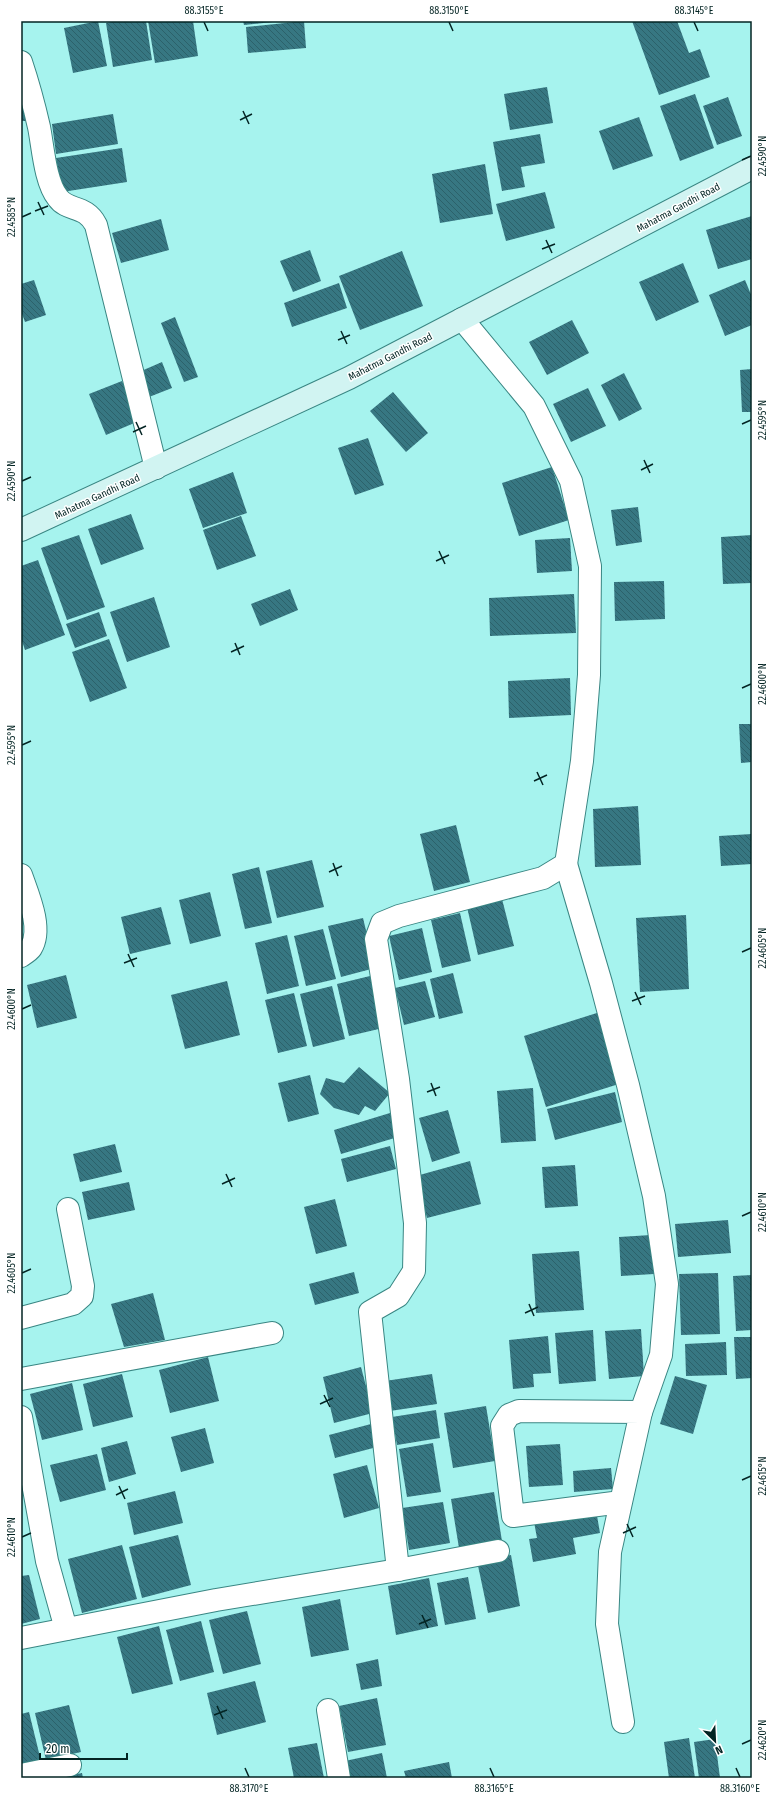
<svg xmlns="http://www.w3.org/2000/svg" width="773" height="1799" viewBox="0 0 773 1799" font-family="'Fira Sans Condensed',sans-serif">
<defs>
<pattern id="building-back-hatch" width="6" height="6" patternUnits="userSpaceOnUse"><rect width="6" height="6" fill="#377782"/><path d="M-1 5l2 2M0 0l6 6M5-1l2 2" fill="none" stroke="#2c616a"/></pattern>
</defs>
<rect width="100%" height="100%" fill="#a6f3ee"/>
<g fill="url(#building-back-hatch)">
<path d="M98,21L107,66L73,73L64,28Z"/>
<path d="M116,21H146L152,60L113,67L106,23Z"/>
<path d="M148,21H193L198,56L155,63Z"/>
<path d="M243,21H273V22L244,25Z"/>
<path d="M304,21L306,48L248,53L246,27Z"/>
<path d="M632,21H677L689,53L700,49L710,77L659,95Z"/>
<path d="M547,87L553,123L510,130L504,94Z"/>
<path d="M695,94L714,148L680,161L660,106Z"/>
<path d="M21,96L30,121H21Z"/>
<path d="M728,97L742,136L717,145L703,106Z"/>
<path d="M113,114L118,144L56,154L52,124Z"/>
<path d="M639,117L653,156L613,170L599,131Z"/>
<path d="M540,134L545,163L521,167L525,187L502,191L493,142Z"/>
<path d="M122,148L127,182L62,192L56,158Z"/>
<path d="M485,164L493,214L440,223L432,174Z"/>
<path d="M545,192L555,228L506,241L496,204Z"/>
<path d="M752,216V259L718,269L706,230Z"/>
<path d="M161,219L169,250L121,263L112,233Z"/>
<path d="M310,250L321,281L293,292L280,261Z"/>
<path d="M402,251L423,306L360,330L339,276Z"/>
<path d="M683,263L699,302L656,321L639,282Z"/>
<path d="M34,280L46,315L25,322L21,311V284Z"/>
<path d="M745,280L752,297V325L725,336L709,295Z"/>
<path d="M339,283L347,308L292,327L284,303Z"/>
<path d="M175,317L198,377L184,382L161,323Z"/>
<path d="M572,320L589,353L547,375L529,342Z"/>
<path d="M162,362L172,388L149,397L139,372Z"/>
<path d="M752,369V412H742L740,370Z"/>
<path d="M624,373L642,409L619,421L601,385Z"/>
<path d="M122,381L139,421L106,435L89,394Z"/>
<path d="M588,388L606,426L571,442L553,404Z"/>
<path d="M393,392L428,433L406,452L370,411Z"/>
<path d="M368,438L384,485L355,495L338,448Z"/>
<path d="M552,467L569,520L519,536L502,483Z"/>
<path d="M233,472L247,513L203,528L189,489Z"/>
<path d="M638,507L642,542L616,546L611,510Z"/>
<path d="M131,514L144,549L101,565L88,529Z"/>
<path d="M241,516L256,556L217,570L203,530Z"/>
<path d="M79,535L105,607L67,620L41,548Z"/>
<path d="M752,535V583L723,584L721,537Z"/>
<path d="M570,538L572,571L537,573L535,540Z"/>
<path d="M38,560L65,635L25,650L21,638V566Z"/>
<path d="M664,581L665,619L615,621L614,582Z"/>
<path d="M290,589L298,610L260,626L251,604Z"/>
<path d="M574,594L576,633L490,636L489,598Z"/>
<path d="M154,597L170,647L127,662L110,612Z"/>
<path d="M99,612L107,636L75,648L66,624Z"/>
<path d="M109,639L127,688L90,702L72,652Z"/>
<path d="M570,678L571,715L509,718L508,681Z"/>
<path d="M739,724H752V762L741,763Z"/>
<path d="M638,806L641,865L595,867L593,809Z"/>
<path d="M456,825L470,882L434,891L420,834Z"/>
<path d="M752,834V864L721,866L719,836Z"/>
<path d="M312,860L324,907L277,918L266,871Z"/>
<path d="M259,867L272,923L245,929L232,874Z"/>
<path d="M210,892L221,936L190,944L179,900Z"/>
<path d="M502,899L514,946L478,955L467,907Z"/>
<path d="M161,907L171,944L130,954L121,917Z"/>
<path d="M460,913L471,961L442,968L431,920Z"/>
<path d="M686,915L689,989L640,992L636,918Z"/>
<path d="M363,918L375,968L341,977L328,926Z"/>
<path d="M422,928L432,972L399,980L389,936Z"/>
<path d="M323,929L336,979L306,986L294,936Z"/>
<path d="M287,935L299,986L267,994L255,943Z"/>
<path d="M453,973L463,1013L439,1019L430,979Z"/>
<path d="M66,975L77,1018L37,1028L27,985Z"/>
<path d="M370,976L383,1028L349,1036L337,984Z"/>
<path d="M227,981L240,1035L185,1049L171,995Z"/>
<path d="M425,981L435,1017L404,1025L395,988Z"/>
<path d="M332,986L345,1039L313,1047L300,994Z"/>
<path d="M294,993L307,1046L278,1053L265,1000Z"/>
<path d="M600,1012L622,1083L546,1107L524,1036Z"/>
<path d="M359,1067L390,1093L375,1111L365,1106L359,1115L334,1108L320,1094L326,1078L344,1083Z"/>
<path d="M310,1075L319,1114L288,1122L278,1083Z"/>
<path d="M533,1088L536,1141L501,1143L497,1091Z"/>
<path d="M615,1092L622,1122L555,1140L547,1109Z"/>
<path d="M448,1110L460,1153L432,1162L419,1118Z"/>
<path d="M390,1113L398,1137L341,1154L334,1130Z"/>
<path d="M115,1144L122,1172L80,1182L73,1154Z"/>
<path d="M390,1146L396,1169L347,1182L341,1159Z"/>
<path d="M470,1161L481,1204L427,1218L416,1176Z"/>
<path d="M575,1165L578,1206L545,1208L542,1167Z"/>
<path d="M129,1182L135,1210L88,1220L82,1192Z"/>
<path d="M335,1199L347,1246L316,1254L304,1207Z"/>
<path d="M728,1220L731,1253L678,1257L675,1224Z"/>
<path d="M651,1235L654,1274L621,1276L619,1237Z"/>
<path d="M579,1251L584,1310L536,1313L532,1254Z"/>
<path d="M354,1272L359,1293L315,1305L309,1284Z"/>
<path d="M718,1273L720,1334L681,1335L679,1274Z"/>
<path d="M752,1275V1330L736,1331L733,1276Z"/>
<path d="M153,1293L165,1340L124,1347L111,1304Z"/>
<path d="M641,1329L644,1376L609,1379L605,1331Z"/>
<path d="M593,1330L596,1381L559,1384L555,1333Z"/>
<path d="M548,1336L551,1373L533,1374L534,1387L513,1389L509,1340Z"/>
<path d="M734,1337H752V1378L736,1379Z"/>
<path d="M726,1342L727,1375L686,1376L685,1344Z"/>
<path d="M208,1357L219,1401L170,1413L159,1370Z"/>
<path d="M361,1367L373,1413L334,1423L323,1377Z"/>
<path d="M122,1374L133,1417L93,1427L83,1384Z"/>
<path d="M432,1374L437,1404L390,1411L385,1381Z"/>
<path d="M675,1376L707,1385L693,1434L660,1424Z"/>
<path d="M72,1383L83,1430L42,1440L30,1394Z"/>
<path d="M486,1406L495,1461L453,1468L444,1413Z"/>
<path d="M436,1410L440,1438L397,1445L392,1417Z"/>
<path d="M371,1424L377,1447L335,1458L329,1435Z"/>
<path d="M205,1428L214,1463L181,1472L171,1437Z"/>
<path d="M127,1441L136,1474L109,1482L101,1448Z"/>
<path d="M433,1443L441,1492L407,1497L399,1449Z"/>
<path d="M560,1444L563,1485L529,1487L526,1446Z"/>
<path d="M97,1454L106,1490L60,1502L50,1465Z"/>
<path d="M367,1465L379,1508L344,1518L333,1474Z"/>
<path d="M611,1468L613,1489L574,1492L573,1471Z"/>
<path d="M175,1491L183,1523L134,1535L127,1503Z"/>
<path d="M494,1492L502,1541L459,1548L451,1499Z"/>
<path d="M443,1502L450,1543L409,1550L402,1508Z"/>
<path d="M596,1510L600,1533L573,1538L576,1554L533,1562L529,1539L537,1538L534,1522Z"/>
<path d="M178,1535L191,1585L142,1598L129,1547Z"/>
<path d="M122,1545L137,1599L82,1613L68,1559Z"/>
<path d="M511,1555L520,1606L488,1613L477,1561Z"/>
<path d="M29,1575L40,1619L21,1624V1576Z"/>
<path d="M468,1577L476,1619L445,1625L437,1583Z"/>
<path d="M429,1578L438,1626L396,1635L388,1586Z"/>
<path d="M340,1599L349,1650L311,1657L302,1607Z"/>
<path d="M247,1611L261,1664L223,1674L209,1620Z"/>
<path d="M201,1621L214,1672L180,1681L166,1630Z"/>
<path d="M159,1626L173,1684L132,1694L117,1637Z"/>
<path d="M378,1659L382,1686L361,1690L356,1664Z"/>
<path d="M255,1681L266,1722L217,1735L207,1693Z"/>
<path d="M377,1698L386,1745L348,1752L339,1706Z"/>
<path d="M69,1705L81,1752L46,1760L35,1713Z"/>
<path d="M29,1712L42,1765L21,1769V1714Z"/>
<path d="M689,1738L695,1778H669L664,1742Z"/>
<path d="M715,1739L720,1778H699L694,1742Z"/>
<path d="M317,1743L324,1778H294L288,1748Z"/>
<path d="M382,1753L387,1778H348L345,1761Z"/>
<path d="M449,1762L452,1778H406L404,1771Z"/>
<path d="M82,1773L83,1778H64V1777Z"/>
</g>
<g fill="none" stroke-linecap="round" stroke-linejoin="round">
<defs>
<g id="minor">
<path d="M21,62C28,83 34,105 39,127C43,147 45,182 58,198C68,212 85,204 96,225L156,468"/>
<path d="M462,319L534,406L571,481L590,566L589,675L582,761L566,864L543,878L399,916L382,923L376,939L398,1079L415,1223L414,1271L398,1296L370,1312L398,1570L498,1551"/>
<path d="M566,864L601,983L628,1085L654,1196L667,1284L661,1355L641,1412"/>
<path d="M21,875C28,895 43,929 31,948C29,951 24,954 21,956"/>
<path d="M21,1318L73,1304L82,1296L83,1286L68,1209"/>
<path d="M21,1379L272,1333"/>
<path d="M21,1417L47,1561L66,1629"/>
<path d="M621,1502L513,1516L502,1426L509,1415L519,1411L641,1412L610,1552L607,1624L623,1722"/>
<path d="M21,1638L216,1600L398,1570"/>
<path d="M328,1710L339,1778"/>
<path d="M21,1775L70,1765"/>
</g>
<path id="secondary" d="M21,530L349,378L752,168"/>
</defs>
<use href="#minor" stroke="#398683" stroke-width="24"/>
<use href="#secondary" stroke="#398683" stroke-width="24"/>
<use href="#minor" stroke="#fff" stroke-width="22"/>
<use href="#secondary" stroke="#d1f4f2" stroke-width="22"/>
</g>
<path fill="none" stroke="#032423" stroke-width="1.5" d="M204,22L208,31M449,22L453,31M694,22L698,31M243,111L249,124M240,120L252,114M742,160L751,156M38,202L44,215M35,211L48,206M22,217L31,213M546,240L552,253M542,249L555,244M341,331L347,344M338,340L350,335M136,422L142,435M742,424L751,420M133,432L146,426M644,460L650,473M641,470L653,464M22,481L31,477M439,551L445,564M436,561L449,555M235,643L240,655M231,652L244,646M742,688L751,684M22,745L31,741M537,772L543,785M534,781L547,775M333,863L338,876M329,872L342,866M742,952L751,948M128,954L134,967M124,963L137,958M635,992L641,1005M632,1001L645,996M22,1009L31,1005M431,1083L436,1096M427,1092L440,1087M226,1174L232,1187M222,1184L235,1178M742,1216L751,1212M22,1273L31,1269M529,1304L534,1316M525,1313L538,1307M324,1395L330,1407M320,1404L333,1398M742,1480L751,1476M119,1486L125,1499M116,1495L128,1489M627,1524L633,1537M623,1533L636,1527M22,1537L31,1533M422,1615L428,1628M419,1624L431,1619M217,1706L223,1719M214,1715L227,1710M742,1744L751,1740M245,1768L249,1777M490,1768L494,1777M736,1768L740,1777"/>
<g text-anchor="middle" stroke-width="3" stroke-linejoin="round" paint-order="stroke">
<g font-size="10" fill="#032423" stroke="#fff">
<text transform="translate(678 207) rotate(-28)" y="4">Mahatma Gandhi Road</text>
<text transform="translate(390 356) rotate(-27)" y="4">Mahatma Gandhi Road</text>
<text transform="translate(97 496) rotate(-25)" y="4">Mahatma Gandhi Road</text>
</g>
</g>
<rect width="773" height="1799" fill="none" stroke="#ffffff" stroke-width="44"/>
<g transform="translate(715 1741) rotate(156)" stroke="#ffffff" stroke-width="3" paint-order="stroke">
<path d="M0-3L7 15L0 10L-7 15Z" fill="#032423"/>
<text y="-6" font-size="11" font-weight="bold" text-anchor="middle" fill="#032423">N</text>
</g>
<path d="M40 1753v6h87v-6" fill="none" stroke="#032423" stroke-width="2"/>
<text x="46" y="1753" font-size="12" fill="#032423" stroke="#ffffff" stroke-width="3" paint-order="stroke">20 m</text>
<rect x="22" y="22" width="729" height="1755" fill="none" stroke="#032423" stroke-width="1.5"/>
<g font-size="10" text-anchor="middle" fill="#032423">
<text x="204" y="14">88.3155°E</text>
<text x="449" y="14">88.3150°E</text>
<text x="694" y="14">88.3145°E</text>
<text transform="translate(762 156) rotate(-90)" y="4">22.4590°N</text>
<text transform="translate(11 217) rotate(-90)" y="4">22.4585°N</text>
<text transform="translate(762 420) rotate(-90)" y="4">22.4595°N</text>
<text transform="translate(11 481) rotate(-90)" y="4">22.4590°N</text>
<text transform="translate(762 684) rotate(-90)" y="4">22.4600°N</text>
<text transform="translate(11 745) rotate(-90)" y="4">22.4595°N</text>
<text transform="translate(762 948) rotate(-90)" y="4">22.4605°N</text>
<text transform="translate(11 1009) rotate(-90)" y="4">22.4600°N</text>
<text transform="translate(762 1212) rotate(-90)" y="4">22.4610°N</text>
<text transform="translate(11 1273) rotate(-90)" y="4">22.4605°N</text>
<text transform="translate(762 1476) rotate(-90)" y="4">22.4615°N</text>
<text transform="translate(11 1537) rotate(-90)" y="4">22.4610°N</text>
<text transform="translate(762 1740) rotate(-90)" y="4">22.4620°N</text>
<text x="249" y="1792">88.3170°E</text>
<text x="494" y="1792">88.3165°E</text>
<text x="740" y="1792">88.3160°E</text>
</g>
</svg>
